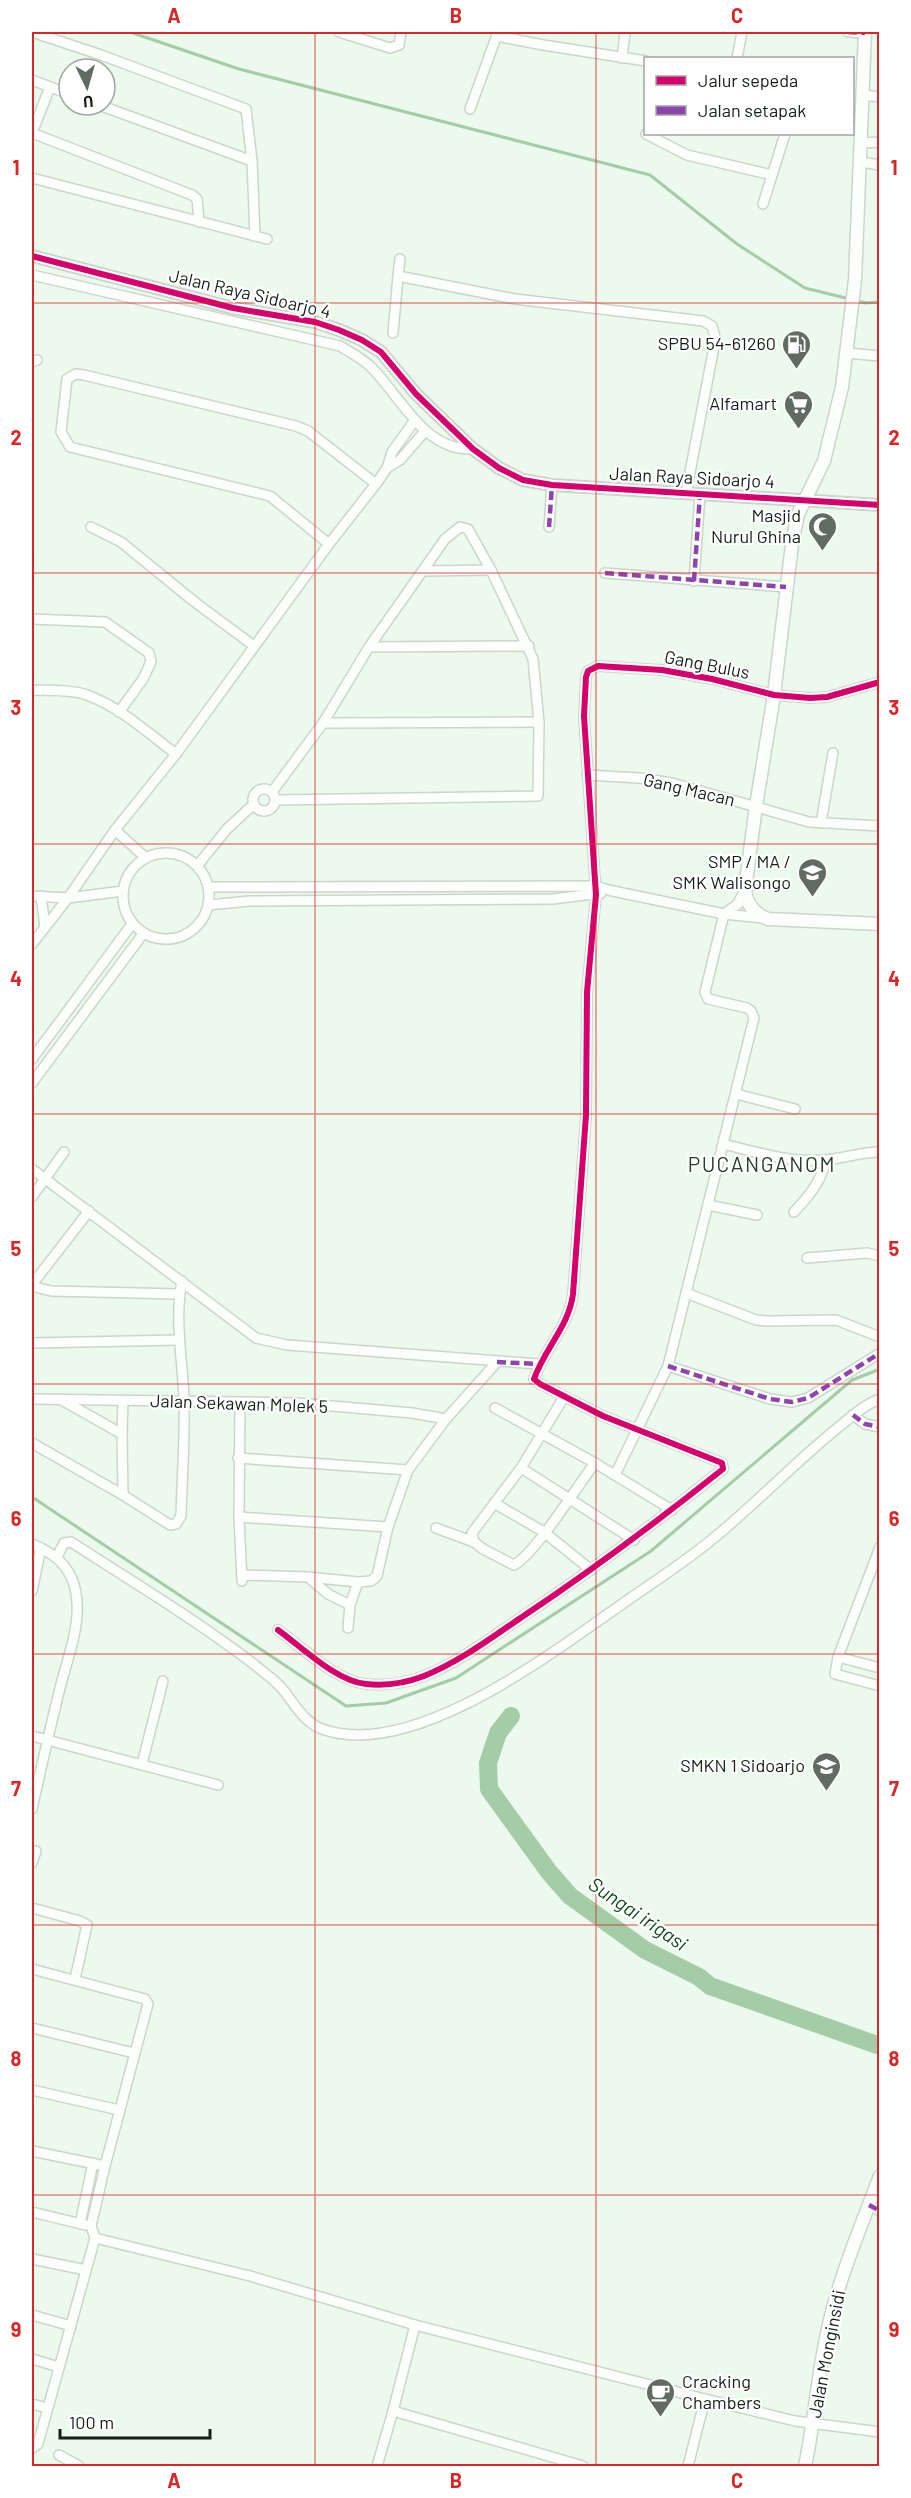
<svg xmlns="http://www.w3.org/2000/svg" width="911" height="2498" viewBox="0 0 911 2498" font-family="Barlow,sans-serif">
<rect width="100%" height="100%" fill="#ecf9ed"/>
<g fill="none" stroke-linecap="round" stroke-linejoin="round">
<g stroke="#a3cca7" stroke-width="3">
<path d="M130,32L239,69L650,175L737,244L805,288L850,299"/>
<path d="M857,301L866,303L880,302"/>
<path d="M32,1497L346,1706L386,1703L456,1678L651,1551L852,1380L880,1369"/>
</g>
<path stroke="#a3cca7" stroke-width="18" d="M511,1716L498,1733L488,1763L489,1789L549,1872L570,1896L645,1950L699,1977L710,1986L880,2046"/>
<defs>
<g id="minor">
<path d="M32,32L101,55L246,109L252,161"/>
<path d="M339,32L390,48L399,45L401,32"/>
<path d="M848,32L865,33"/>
<path d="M497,36L543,45L646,61"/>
<path d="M622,58L625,32"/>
<path d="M737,58L742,32"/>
<path d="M32,80L69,94"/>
<path d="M862,95L880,97"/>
<path d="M99,105L252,161L255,236"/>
<path d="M470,109L498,32"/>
<path d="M32,133L192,195L197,199L199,222"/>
<path d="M32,133L50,87"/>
<path d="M646,134L687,155L772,175"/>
<path d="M862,143L880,142"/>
<path d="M861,162L880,165"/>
<path d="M32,178L267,239"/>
<path d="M763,204L785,134"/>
<path d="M400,259L398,276L515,299L703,321L712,326L715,337L713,352L686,493"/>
<path d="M32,275L340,346C351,353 362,358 371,367C402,398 424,451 473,449"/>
<path d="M393,333L398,276"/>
<path d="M847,353L880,356"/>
<path d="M32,362L37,360"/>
<path d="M387,468L400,460L425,431"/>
<path d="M91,527L121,542L196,603L254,646"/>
<path d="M549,527L552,485"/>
<path d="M329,544L270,496L70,447L61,432L67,379L76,374L84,375L296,426L308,431L376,484"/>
<path d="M424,571L491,570"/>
<path d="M605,573L786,587"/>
<path d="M694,581L700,494"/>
<path d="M32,619L105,622L149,653L151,662L143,679L119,712"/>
<path d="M369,647L529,646"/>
<path d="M32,690C49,691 70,689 87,695C120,707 148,733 176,754"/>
<path d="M323,723L539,722"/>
<path d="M587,775L639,778L672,783L809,822L880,826"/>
<circle cx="264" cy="800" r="11"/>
<path d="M272,792L323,723L369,647L445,539L460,527L468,529L491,570L533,659L539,722L538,796L276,800"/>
<path d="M821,823L833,753"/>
<path d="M115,830L146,858"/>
<circle cx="166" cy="896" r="43"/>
<path d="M197,866L227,829L254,804"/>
<path d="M209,887L596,886L608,890L724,914L763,918"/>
<path d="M32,896L68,898L123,891"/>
<path d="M41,896L45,927"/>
<path d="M208,905L250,901L553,899L601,893"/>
<path d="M32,944L68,898L115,830L176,754L329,544L376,484L387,468L392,452L415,420"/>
<path d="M32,1059L132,924"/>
<path d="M32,1083L143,934"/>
<path d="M736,1094L795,1109"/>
<path d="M723,1144C756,1152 790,1163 824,1160C843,1159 859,1152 880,1152"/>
<path d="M32,1169L256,1338L287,1345L539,1364"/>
<path d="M32,1197L64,1152"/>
<path d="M708,1205L757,1215"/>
<path d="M89,1211L34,1282L35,1287L51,1291L179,1294"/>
<path d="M794,1212C809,1196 821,1182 826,1160"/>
<path d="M807,1258L867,1253L880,1256"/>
<path d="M686,1293L756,1320L766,1321L836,1320L880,1337"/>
<path d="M32,1343L179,1340"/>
<path d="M668,1366L770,1399L792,1402L808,1398L880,1353"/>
<path d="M32,1399L298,1403L412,1413L446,1419"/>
<path d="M60,1399L122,1434L123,1495"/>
<path d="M240,1402L239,1517L242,1581"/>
<path d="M495,1408L595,1463L672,1510"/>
<path d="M853,1415L865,1424L880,1427"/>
<path d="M122,1434L123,1401"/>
<path d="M32,1443L123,1495L170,1525L176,1524L181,1516C182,1478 185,1439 184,1400C183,1361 174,1321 182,1281"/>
<path d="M238,1458L408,1470"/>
<path d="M521,1468L634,1540"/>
<path d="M615,1475L668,1366L754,1018L751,1011L747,1008L708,999L705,992L724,914L738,904L745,889"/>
<path d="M494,1503L544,1532L591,1570"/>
<path d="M239,1517L388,1527"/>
<path d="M436,1528L474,1542L483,1549L514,1565C535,1554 578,1485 595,1463"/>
<path d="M474,1542L472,1533L521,1468L564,1397"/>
<path d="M32,1544C53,1553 69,1564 75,1588C83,1621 68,1656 60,1688C50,1728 41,1769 32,1809"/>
<path d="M880,1547L838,1657L835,1674L880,1686"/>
<path d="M57,1557L64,1543L71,1542C133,1582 196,1620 255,1665C264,1673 277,1681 284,1691C295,1705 305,1723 322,1729C411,1761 549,1655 618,1607C653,1582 689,1560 721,1532C760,1499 796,1462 835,1430C849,1419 863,1405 880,1399"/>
<path d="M242,1575L308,1577L358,1582L371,1581L377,1576L388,1527L408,1470L446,1419L497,1362"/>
<path d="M308,1577L328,1594L350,1605"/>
<path d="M32,1591L41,1548"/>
<path d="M348,1628L350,1605L358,1582"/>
<path d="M278,1630C303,1648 336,1681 366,1684C386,1686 406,1683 424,1676C459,1662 491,1638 522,1617C591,1571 658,1521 723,1469L722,1463L603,1416L540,1384L534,1379C545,1348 569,1326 573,1294L586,1115L587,992L596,895L584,716L586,677L588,671L598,666L662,670L712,679L774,695L810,698L827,697L880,682"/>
<path d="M838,1657L880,1668"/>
<path d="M32,1736L218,1785"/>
<path d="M142,1764L163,1681"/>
<path d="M32,1863L36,1851"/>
<path d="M32,1908L80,1921L87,1925L75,1979"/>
<path d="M32,1969L145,1999L148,2004L105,2166L91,2226L95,2238L38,2444L32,2448"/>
<path d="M32,2028L134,2053"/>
<path d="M32,2090L119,2110"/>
<path d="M32,2151L105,2166"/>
<path d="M869,2205L880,2211"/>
<path d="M32,2212L86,2225"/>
<path d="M80,2224L93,2163"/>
<path d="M95,2238L250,2276L415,2325L705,2399L795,2421L880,2432"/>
<path d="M32,2259L86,2270"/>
<path d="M32,2315L71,2326"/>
<path d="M415,2325L393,2411L583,2466"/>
<path d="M32,2359L59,2367"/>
<path d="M32,2404L47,2408"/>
<path d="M59,2455L79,2466"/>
<path d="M377,2466L393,2411"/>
<path d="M688,2466L705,2399"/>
</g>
<path id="tertiary" d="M32,256L233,308L315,322L339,330L362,340L381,352L416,394L473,449L499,468L523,480L552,485L880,505"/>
<g id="secondary">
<path d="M865,32L855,280L842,387L824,461L798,514L792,544L774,695L756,806L745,889C746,904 754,914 768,919L880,924"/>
<path d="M805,2466C814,2424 817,2381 826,2338C837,2282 860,2229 880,2176"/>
</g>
</defs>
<use href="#minor" stroke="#cbd6cb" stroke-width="12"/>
<use href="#tertiary" stroke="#cbd6cb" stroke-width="14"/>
<use href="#secondary" stroke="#cbd6cb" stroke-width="15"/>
<use href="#minor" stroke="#fcfefc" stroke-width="9"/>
<use href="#tertiary" stroke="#fcfefc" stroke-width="10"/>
<use href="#secondary" stroke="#fcfefc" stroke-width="12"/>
<g stroke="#8e44ad" stroke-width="4.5" stroke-dasharray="9 4.5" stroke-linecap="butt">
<path d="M848,32L865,33"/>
<path d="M549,527L552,485"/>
<path d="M605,573L786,587"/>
<path d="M694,581L700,494"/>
<path d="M497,1362L539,1364"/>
<path d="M668,1366L770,1399L792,1402L808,1398L880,1353"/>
<path d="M853,1415L865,1424L880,1427"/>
<path d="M869,2205L880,2211"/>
</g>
<defs>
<g id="cycleway">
<path d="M32,256L233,308L315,322L339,330L362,340L381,352L416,394L473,449L499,468L523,480L552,485L880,505"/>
<path d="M278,1630C303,1648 336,1681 366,1684C386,1686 406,1683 424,1676C459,1662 491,1638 522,1617C591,1571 658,1521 723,1469L722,1463L603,1416L540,1384L534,1379C545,1348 569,1326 573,1294L586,1115L587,992L596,895L584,716L586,677L588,671L598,666L662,670L712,679L774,695L810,698L827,697L880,682"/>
</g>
</defs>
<use href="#cycleway" stroke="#fff" stroke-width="10"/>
<use href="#cycleway" stroke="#d6006c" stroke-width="6"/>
</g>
<path fill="none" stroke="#d62828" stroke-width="1.5" stroke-opacity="0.55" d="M315,32V2466M596,32V2466M32,303H880M32,573H880M32,844H880M32,1114H880M32,1384H880M32,1654H880M32,1925H880M32,2195H880"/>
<defs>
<symbol id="fuel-pin" viewBox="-11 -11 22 30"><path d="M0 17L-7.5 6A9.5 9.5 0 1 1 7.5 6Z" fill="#606b61" stroke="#fff"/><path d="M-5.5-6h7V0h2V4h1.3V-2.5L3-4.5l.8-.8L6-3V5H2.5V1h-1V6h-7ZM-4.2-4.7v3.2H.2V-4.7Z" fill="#fff"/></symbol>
<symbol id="supermarket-pin" viewBox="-11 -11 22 30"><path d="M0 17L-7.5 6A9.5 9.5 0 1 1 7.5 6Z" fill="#606b61" stroke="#fff"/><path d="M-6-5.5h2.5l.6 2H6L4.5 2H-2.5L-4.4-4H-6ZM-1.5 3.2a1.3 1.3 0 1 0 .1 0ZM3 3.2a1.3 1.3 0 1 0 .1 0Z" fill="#fff"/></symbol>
<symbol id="mosque-pin" viewBox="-11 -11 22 30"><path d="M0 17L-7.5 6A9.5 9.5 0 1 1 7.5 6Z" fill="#606b61" stroke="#fff"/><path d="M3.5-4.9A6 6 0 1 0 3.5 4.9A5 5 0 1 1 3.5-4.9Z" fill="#fff"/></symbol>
<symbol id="school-pin" viewBox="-11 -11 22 30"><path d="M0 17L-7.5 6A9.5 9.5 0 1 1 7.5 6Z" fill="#606b61" stroke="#fff"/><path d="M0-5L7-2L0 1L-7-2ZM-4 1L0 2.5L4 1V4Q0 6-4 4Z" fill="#fff"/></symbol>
<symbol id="cafe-pin" viewBox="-11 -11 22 30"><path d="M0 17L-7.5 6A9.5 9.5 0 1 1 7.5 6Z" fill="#606b61" stroke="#fff"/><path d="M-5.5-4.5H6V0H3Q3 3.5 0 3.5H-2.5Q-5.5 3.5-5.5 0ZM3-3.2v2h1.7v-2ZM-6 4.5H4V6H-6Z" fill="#fff"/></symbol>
</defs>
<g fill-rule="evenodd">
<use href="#fuel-pin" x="780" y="328" width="33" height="45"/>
<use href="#supermarket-pin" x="782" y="388" width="33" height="45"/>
<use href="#mosque-pin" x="806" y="510" width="33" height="45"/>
<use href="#school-pin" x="796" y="856" width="33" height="45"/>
<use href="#school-pin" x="810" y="1750" width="33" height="45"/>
<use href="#cafe-pin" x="644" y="2376" width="33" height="45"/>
</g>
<g text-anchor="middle" stroke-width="4.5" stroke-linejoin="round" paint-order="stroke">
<g font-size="18" fill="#151f16" stroke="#fff">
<text transform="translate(250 294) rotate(13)" y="6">Jalan Raya Sidoarjo 4</text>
<text transform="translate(692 478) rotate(3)" y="6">Jalan Raya Sidoarjo 4</text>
<text transform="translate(707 665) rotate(11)" y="6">Gang Bulus</text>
<text transform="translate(689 790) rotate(13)" y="6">Gang Macan</text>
<text transform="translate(239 1404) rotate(2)" y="6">Jalan Sekawan Molek 5</text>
<text transform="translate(827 2354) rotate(-79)" y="6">Jalan Monginsidi</text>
</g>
<g font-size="18" fill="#151f16" stroke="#fff" text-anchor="end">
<text x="776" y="350">SPBU 54-61260</text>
<text x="777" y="410">Alfamart</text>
<text x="801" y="522">Masjid<tspan x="801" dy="21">Nurul Ghina</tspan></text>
<text x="791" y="868">SMP / MA /<tspan x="791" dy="21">SMK Walisongo</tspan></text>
<text x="805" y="1772">SMKN 1 Sidoarjo</text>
<text x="682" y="2388" text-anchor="start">Cracking<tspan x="682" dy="21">Chambers</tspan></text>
</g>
<g font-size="20" font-style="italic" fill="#0e491d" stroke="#fff">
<text transform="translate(638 1914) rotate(34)" y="7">Sungai irigasi</text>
</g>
<g font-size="21" letter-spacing="1.5" fill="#273f2a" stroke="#fff">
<text x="762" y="1172">PUCANGANOM</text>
</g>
</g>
<rect width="911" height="2498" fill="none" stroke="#ffffff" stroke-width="66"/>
<rect x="644" y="57" width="210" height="78" fill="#ffffff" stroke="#a1a5a2" stroke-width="1.5"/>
<rect x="656" y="76" width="30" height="9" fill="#d6006c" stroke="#a1a5a2" stroke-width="1.5"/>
<text x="698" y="87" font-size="18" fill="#151f16">Jalur sepeda</text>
<rect x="656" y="106" width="30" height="9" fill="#8e44ad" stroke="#a1a5a2" stroke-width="1.5"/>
<text x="698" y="117" font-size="18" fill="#151f16">Jalan setapak</text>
<g transform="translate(87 87) rotate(175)"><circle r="28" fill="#ffffff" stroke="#a1a5a2" stroke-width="1.5"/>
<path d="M0-4.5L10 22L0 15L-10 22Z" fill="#606b61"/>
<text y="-9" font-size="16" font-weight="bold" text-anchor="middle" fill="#151f16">U</text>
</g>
<path d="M60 2429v9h150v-9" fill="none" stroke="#151f16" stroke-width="3"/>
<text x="69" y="2429" font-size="18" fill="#151f16" stroke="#ffffff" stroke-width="4.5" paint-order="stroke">100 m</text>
<rect x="33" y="33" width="845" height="2432" fill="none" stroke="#d62828" stroke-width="2"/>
<g font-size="20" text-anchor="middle" font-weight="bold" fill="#d62828">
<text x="174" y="23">A</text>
<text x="456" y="23">B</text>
<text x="737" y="23">C</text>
<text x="16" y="175">1</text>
<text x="894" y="175">1</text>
<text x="16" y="445">2</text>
<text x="894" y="445">2</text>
<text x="16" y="715">3</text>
<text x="894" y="715">3</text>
<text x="16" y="986">4</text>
<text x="894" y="986">4</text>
<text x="16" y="1256">5</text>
<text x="894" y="1256">5</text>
<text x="16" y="1526">6</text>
<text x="894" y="1526">6</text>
<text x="16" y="1796">7</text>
<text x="894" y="1796">7</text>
<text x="16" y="2066">8</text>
<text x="894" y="2066">8</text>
<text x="16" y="2337">9</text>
<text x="894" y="2337">9</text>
<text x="174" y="2488">A</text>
<text x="456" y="2488">B</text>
<text x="737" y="2488">C</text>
</g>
</svg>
